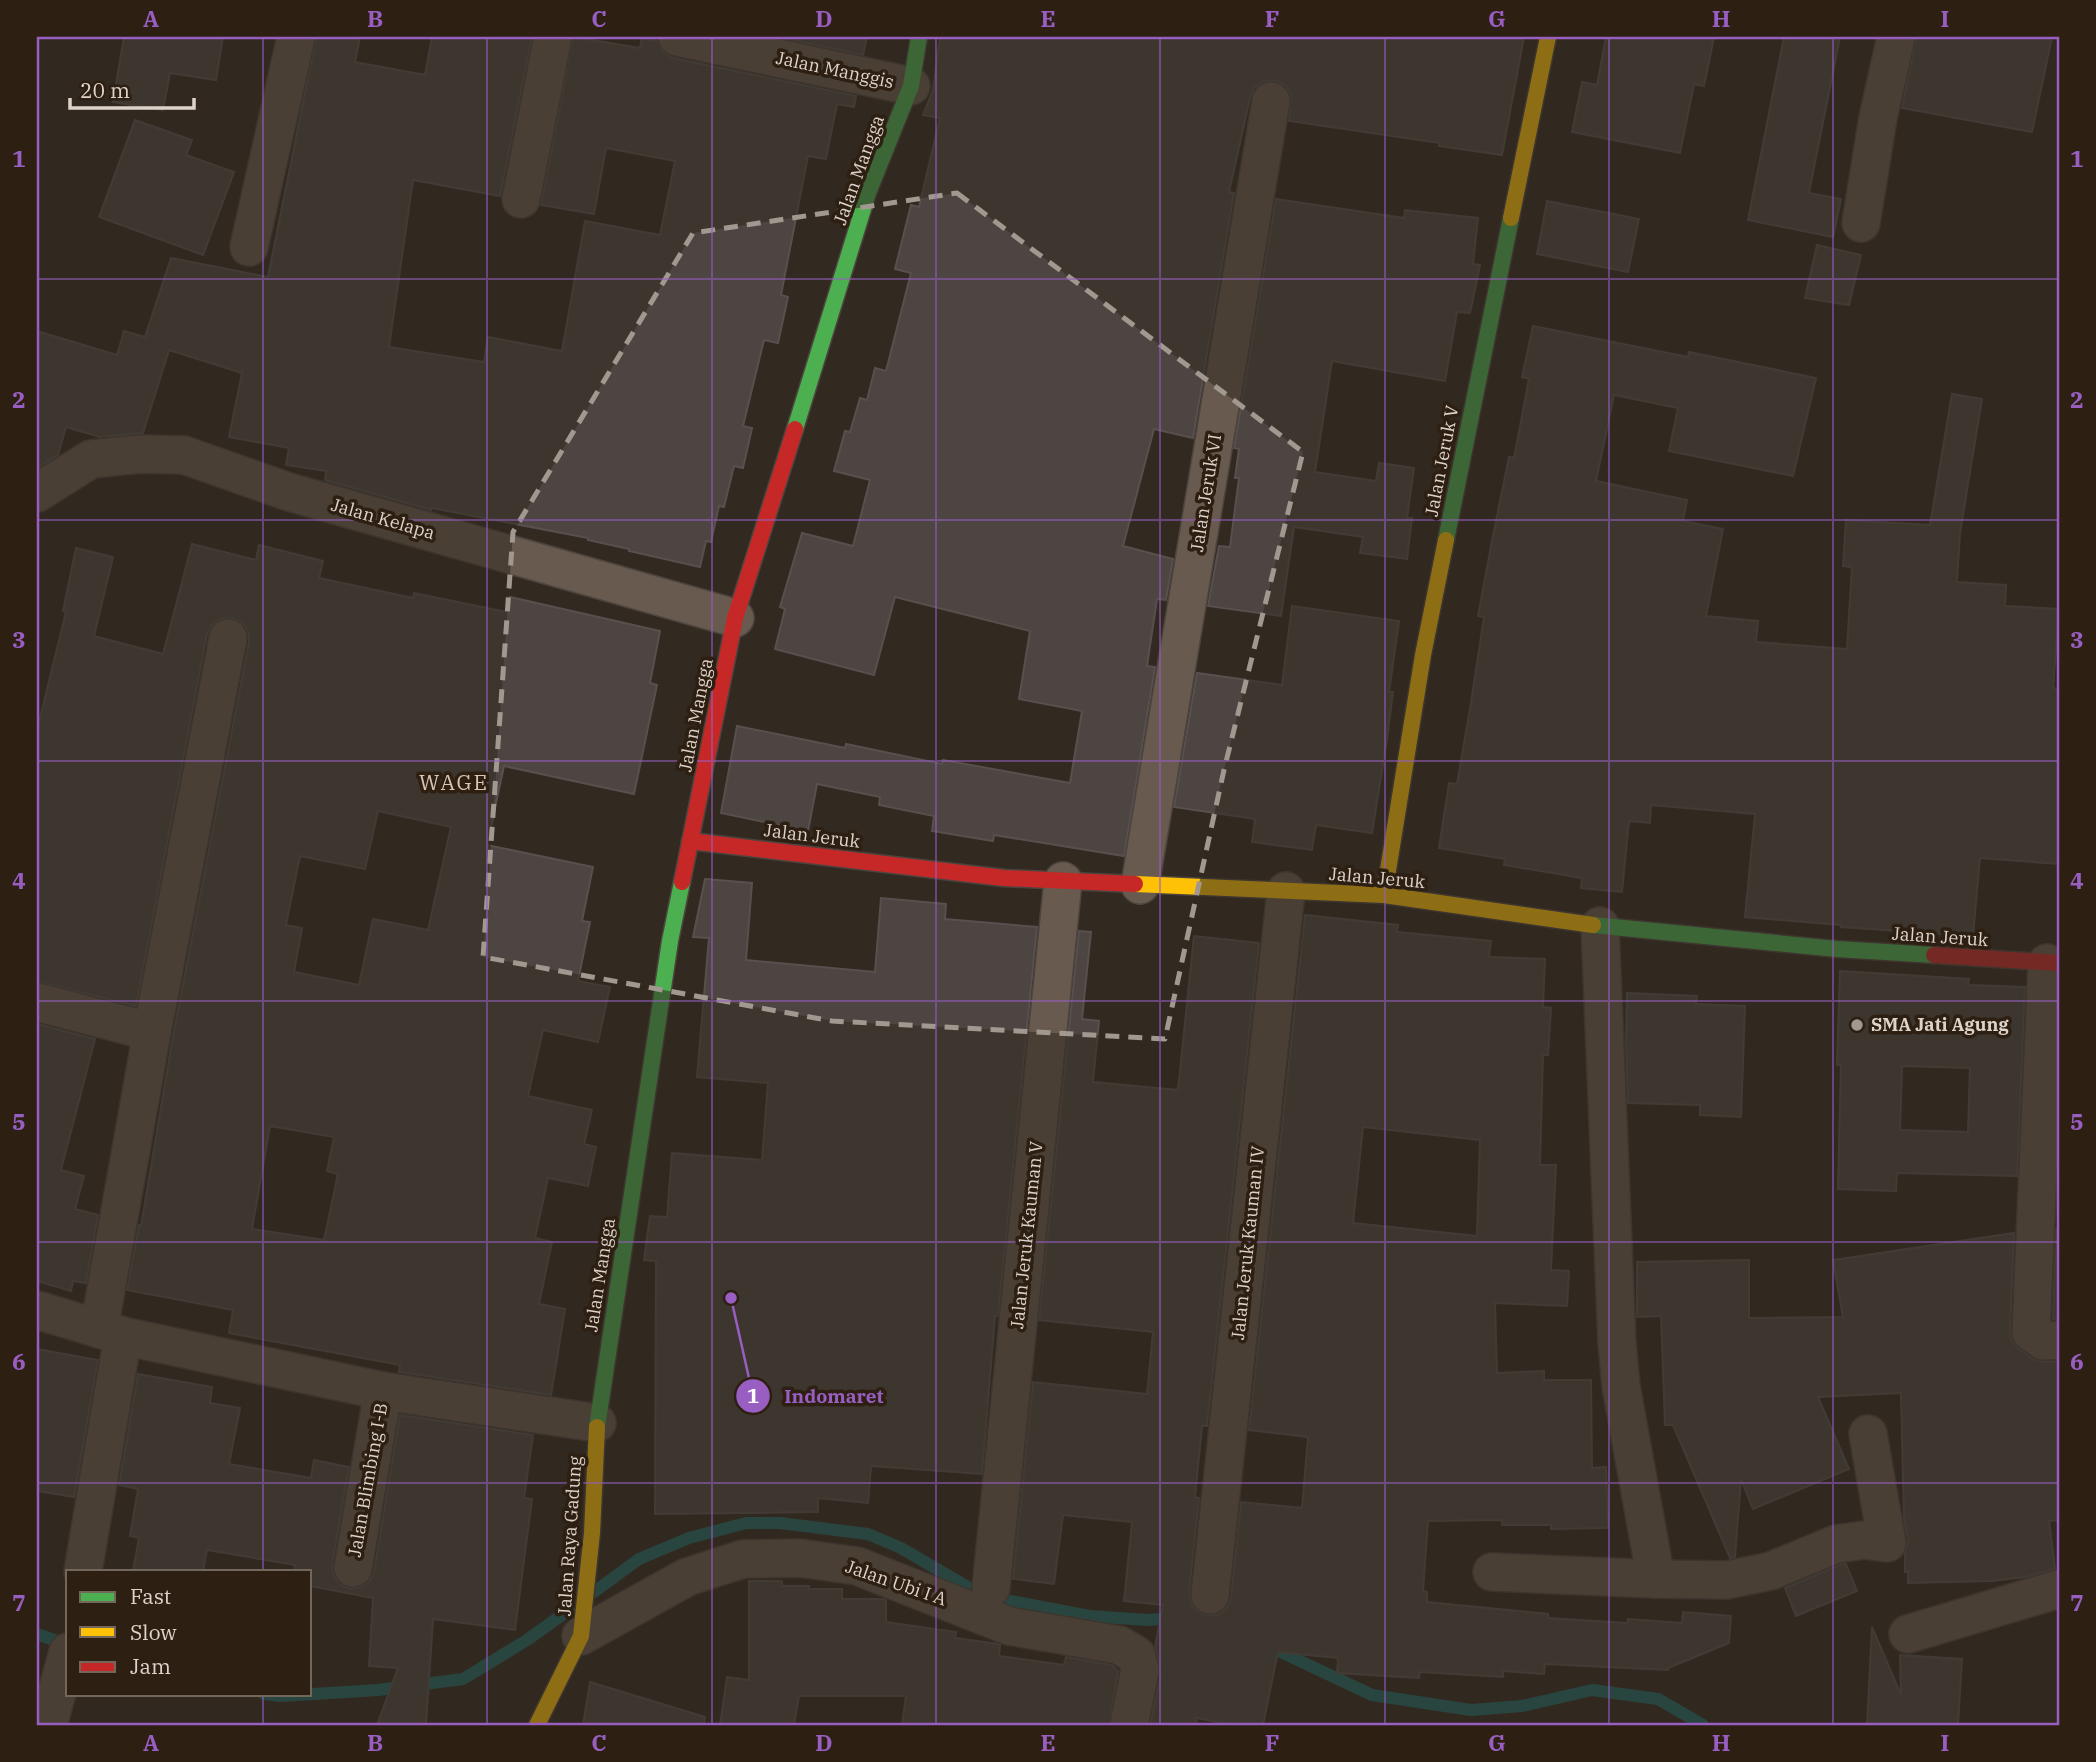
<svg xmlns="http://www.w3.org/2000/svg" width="2096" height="1762" viewBox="0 0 2096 1762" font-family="'IBM Plex Serif',serif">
<rect width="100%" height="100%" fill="#322921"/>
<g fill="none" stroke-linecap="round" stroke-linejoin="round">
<g stroke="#216667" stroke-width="12">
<path d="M594,1592L639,1559L689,1538L746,1523H780L868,1534L901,1548L976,1592L1001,1599L1089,1616L1147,1620L1177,1618"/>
<path d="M37,1634L68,1645"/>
<path d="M1268,1646L1372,1695L1471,1710L1522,1706L1592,1690L1658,1699L1703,1725"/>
<path d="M264,1694L281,1696L378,1690L463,1679L527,1640L576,1605"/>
</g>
</g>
<g fill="#4d4542" stroke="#58504e" stroke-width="2" fill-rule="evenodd">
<path d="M124,37H223L216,80L170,73L163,110L113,102Z"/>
<path d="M316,37H360L355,62L425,75L432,37H532L500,196L413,180L389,347L484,362L488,337L562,351L585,221L660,235L675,161L606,148L594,214L541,205L573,37L640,48L642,38L657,41L663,52L673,58L856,96L854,107L837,104L826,159L808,156L781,295L788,297L778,343L764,340L743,426L752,428L743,468L734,466L724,507L719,506L711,542L706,541L700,567L629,551V549L588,540V538L432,508L431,510L325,480L326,471L286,465L289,448L229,437L242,373L169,350L143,433L100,437L66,427L58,455L37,468V331L117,355L124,331L145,337L171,258L268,277Z"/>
<path d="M778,37H867L863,55Z"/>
<path d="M940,37H1524L1502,155L1439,146L1440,143L1289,121L1291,94L1285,85L1274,80L1263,82L1254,88L1250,98L1229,192L1234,193L1193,438L1154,429L1123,546L1173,559L1166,600L1157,599L1147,666L1155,667L1124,856L994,835L993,841L932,831L934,816L879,805L880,797L817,784L808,831L721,813L737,726L845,748L846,744L942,764L943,760L1070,783L1082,711L1019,699L1030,631L895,597L874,675L775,649L785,609L780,607L802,533L853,546L870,480L834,471L845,431L850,432L860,398L867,400L875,368L886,371L911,273L895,269L911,205L919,207L940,118L923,115L933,90Z"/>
<path d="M1606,37H1714L1704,86L1694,84L1680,153L1572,132L1582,82L1597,85Z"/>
<path d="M1784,37H1840L1809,193L1841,199L1833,237L1748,220Z"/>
<path d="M1916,37H2052L2032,132L1902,108Z"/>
<path d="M135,120L192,140L186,155L234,172L203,255L99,217Z"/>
<path d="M1276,199L1404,218L1405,210L1478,218L1473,264L1480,265L1470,313L1457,312L1445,381L1332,361L1315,472L1376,481L1379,463L1414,468L1407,518H1412L1407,559L1360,553L1363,537L1294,527L1281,616L1208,606L1219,546L1230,547L1239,478H1235L1239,449L1234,448Z"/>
<path d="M1547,201L1639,219L1628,272L1537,254Z"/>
<path d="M1817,245L1861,255L1849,305L1805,298Z"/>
<path d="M1533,326L1688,357L1689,352L1816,378L1793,476L1669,451L1678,408L1614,395L1596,481L1687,500L1683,521L1723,529L1706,616L1758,621L1756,642L1847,649L1852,567L1843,566L1846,520L1930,525L1952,394L1982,399L1960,533L1957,582L2006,585L2005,606L2059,609L2053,688L2059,689V864L1980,858L1973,936L1841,927V925L1745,917L1755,814L1651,805L1650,823L1629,821L1622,892L1581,888L1582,878L1504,865L1505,859L1439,848L1449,783L1457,784L1471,703L1484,617L1478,616L1492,541L1509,457L1514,458L1529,379L1522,377Z"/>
<path d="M192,544L256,560L259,545L323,561L319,578L413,598L414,593L506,612L510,597L660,631L650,683L657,685L634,794L504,766L487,845L593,867L582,921L590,922L578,981L610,987L598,1042L543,1030L528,1096L592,1110L584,1144L596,1147L588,1186L548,1178L535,1238L552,1242L539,1304L565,1309L551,1395L399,1372L400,1365L229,1333L233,1310L127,1290L139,1225L141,1226L173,1036L249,642L248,631L242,623L233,618H222L213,624L207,634L136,1006L37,982V730L66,612L63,611L76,548L113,557L94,636L163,654ZM378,811L451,827L428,930L373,919L359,985L294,972L302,928L286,925L300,856L365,869ZM270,1126L334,1137L327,1171L338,1174L324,1240L252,1229Z"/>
<path d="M1292,606L1399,621L1389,692H1393L1387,739L1372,833L1316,825L1312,850L1252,842L1255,819L1174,807L1197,673L1282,685Z"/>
<path d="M705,879L752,883L746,960L875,972L881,898L946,904L945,919L1037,927L998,1316H995L982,1474L871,1466L868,1503L818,1498V1512L655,1514L656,1261L644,1260L650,1216L667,1217L672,1153L762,1160L768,1083L697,1077L709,938L693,937Z"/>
<path d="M1305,915L1398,925L1397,932L1491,941L1489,957L1545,959L1543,1007L1551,1008L1548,1055H1543L1540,1165H1556L1551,1270L1569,1271L1567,1306L1495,1303L1497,1373L1544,1371V1380H1591L1592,1468L1606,1467L1608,1528L1551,1529V1525H1502V1520L1428,1521L1423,1591L1427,1592V1602L1548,1614V1618L1627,1623L1628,1619L1682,1623L1683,1612L1731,1616L1729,1643L1668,1668V1670L1545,1664L1544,1674L1503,1671V1677L1420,1672L1419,1678L1337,1673L1338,1658L1278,1652L1263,1725H1232L1197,1718L1196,1725H1150L1161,1674L1155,1647L1163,1605L1124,1601L1132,1522L1063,1515L1054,1584L1013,1579L1033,1382L1147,1394L1153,1332L1039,1320L1079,931L1091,932L1082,1019L1099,1021L1093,1082L1178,1090L1194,936L1259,943L1207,1426H1202L1195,1497L1199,1498L1189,1593L1191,1603L1197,1611L1208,1616L1219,1614L1227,1607L1231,1597L1241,1502L1302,1508L1308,1437L1249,1430ZM1363,1127L1480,1140L1477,1236L1353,1223Z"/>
<path d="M1840,971L1969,979L1968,985L2025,987L2017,1176L1897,1173L1896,1191L1838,1189L1841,1065H1837ZM1902,1066L1970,1068L1968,1132L1900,1130Z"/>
<path d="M1627,993L1697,996L1696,1004L1745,1006L1741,1117L1700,1115V1105L1628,1103L1626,1038Z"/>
<path d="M37,1024L95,1039L61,1170L84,1176L75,1209L98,1215L86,1283L73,1281L71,1291L37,1281Z"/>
<path d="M2056,1229H2059V1319H2053Z"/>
<path d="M2014,1233L2010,1331L2012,1341L2019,1349L2033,1359L2045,1362L2059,1361V1520L2049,1521L2055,1569L2026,1577L1991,1581L1908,1583V1571L1905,1572V1553L1908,1540L1904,1519L1901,1393L1818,1397L1849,1469L1753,1509L1741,1479L1735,1557L1730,1558L1673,1425H1665L1661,1316L1637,1317V1262L1749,1260V1318L1843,1317L1833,1260Z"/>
<path d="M37,1349L98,1360L74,1497L37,1491Z"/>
<path d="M138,1374L212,1387L210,1403L240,1408L229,1464L311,1478L314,1460L349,1467L332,1565L334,1576L339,1584L350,1589L361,1587L369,1582L374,1572L400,1415L533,1435L524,1498L532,1499L515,1630L433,1619L426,1725H377L398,1668L369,1666L373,1598L310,1586V1571H294L295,1565L207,1550L203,1571H133L139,1538L130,1536L138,1489L119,1485Z"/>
<path d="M1842,1564H1846L1857,1591L1796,1616L1785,1588Z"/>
<path d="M749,1581H782V1586H809V1589H842V1599H882L886,1600V1622L956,1632L955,1638L998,1644L1000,1645L999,1656L1064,1665L1066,1657L1112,1665L1118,1671L1109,1725H902L906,1696H799L794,1725H720L727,1677L749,1680Z"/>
<path d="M1872,1627L1901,1695L1900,1655L1962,1659L1958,1725H1867Z"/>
<path d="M590,1682L705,1717L704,1725H583Z"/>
</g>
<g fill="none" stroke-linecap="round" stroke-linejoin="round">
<defs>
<g id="street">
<path d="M677,37L911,86"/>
<path d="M521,199L553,37"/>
<path d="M1861,223L1878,118L1896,37"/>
<path d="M249,247L296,37"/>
<path d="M37,493L91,459L141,454L184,455L289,492L735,618"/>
<path d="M1140,885L1271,101"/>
<path d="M1600,926L1617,1343L1621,1386L1656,1579"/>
<path d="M2047,963L2031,1332L2044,1341L2059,1340"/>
<path d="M37,1002L152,1032"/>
<path d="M37,1310L123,1336L383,1391L597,1423"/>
<path d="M99,1329L152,1032L228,638"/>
<path d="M353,1568L383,1391"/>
<path d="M83,1571L123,1336"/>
<path d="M1492,1572L1656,1579L1727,1580L1771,1571L1836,1544L1864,1540L1887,1543L1868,1434"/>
<path d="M991,1588L1063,881"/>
<path d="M1210,1595L1286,891"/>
<path d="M1908,1634L2059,1589"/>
<path d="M581,1636L687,1577L743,1559L799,1558L857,1566L1009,1626L1119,1645L1136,1655L1140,1670L1129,1725"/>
<path d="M48,1725L68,1652"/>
</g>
<g id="fast">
<path d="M795,429L868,193L911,86L919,37"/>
<path d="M1446,540L1511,218"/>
<path d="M1593,925L1837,949L1934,955"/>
<path d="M597,1427L670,941L682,882"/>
</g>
<g id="slow">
<path d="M1511,218L1548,37"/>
<path d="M1135,884L1384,895L1593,925"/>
<path d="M1384,895L1423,655L1446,540"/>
<path d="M537,1725L581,1636L592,1533L597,1427"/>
</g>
<g id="jam">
<path d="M690,841L1004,878L1135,884"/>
<path d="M682,882L735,618L795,429"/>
<path d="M1934,955L2059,963"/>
</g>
</defs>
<use href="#street" stroke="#4c443e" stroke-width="40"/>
<use href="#fast" stroke="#4c443e" stroke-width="19"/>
<use href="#slow" stroke="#4c443e" stroke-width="19"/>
<use href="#jam" stroke="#4c443e" stroke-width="19"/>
<use href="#street" stroke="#685a4e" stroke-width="37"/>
<use href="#fast" stroke="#4caf50" stroke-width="16"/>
<use href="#slow" stroke="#ffc107" stroke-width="16"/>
<use href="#jam" stroke="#c62828" stroke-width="16"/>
</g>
<path d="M0 0H2096V1762H0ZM957,193L1303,452L1224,770L1165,1039L832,1021L483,957L513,532L693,233Z" fill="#322921" fill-opacity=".55" fill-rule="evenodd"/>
<path fill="none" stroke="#a1988f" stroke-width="5" stroke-dasharray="14 9" stroke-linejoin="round" d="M957,193L1303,452L1224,770L1165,1039L832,1021L483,957L513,532L693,233Z"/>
<path fill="none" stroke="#985ec2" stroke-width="2" stroke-opacity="0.55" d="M263,37V1571M487,37V1725M712,37V1725M936,37V1725M1160,37V1725M1385,37V1725M1609,37V1725M1833,37V1725M37,279H2059M37,520H2059M37,761H2059M37,1001H2059M37,1242H2059M37,1483H2059M263,1694V1725"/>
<circle fill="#a1988f" stroke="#2d1f11" stroke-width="2.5" cx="1857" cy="1025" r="7"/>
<g text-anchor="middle" stroke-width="7" stroke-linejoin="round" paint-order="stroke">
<g font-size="18" fill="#ddd3ca" stroke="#2d1f11">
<text transform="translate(835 70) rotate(12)" y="6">Jalan Manggis</text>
<text transform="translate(859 170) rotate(-70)" y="6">Jalan Mangga</text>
<text transform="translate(1442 461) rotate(-79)" y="6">Jalan Jeruk V</text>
<text transform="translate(1206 493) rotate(-81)" y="6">Jalan Jeruk VI</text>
<text transform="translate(383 519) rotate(16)" y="6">Jalan Kelapa</text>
<text transform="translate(696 715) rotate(-79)" y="6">Jalan Mangga</text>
<text transform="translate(812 836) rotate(7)" y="6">Jalan Jeruk</text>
<text transform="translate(1377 878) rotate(5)" y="6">Jalan Jeruk</text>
<text transform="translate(1940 937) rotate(4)" y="6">Jalan Jeruk</text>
<text transform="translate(1027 1235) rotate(-84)" y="6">Jalan Jeruk Kauman V</text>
<text transform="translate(1248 1243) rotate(-84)" y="6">Jalan Jeruk Kauman IV</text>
<text transform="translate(600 1275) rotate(-81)" y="6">Jalan Mangga</text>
<text transform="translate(368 1480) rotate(-80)" y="6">Jalan Blimbing I-B</text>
<text transform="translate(570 1536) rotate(-86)" y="6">Jalan Raya Gadung</text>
<text transform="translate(896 1583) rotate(19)" y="6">Jalan Ubi I A</text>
</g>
<g font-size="18" font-weight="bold" fill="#ddd3ca" stroke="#2d1f11" text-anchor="start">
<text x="1871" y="1031">SMA Jati Agung</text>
</g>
<g font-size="21" letter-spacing="2" fill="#d9c5b4" stroke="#2d1f11">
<text x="454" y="790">WAGE</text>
</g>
</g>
<path fill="none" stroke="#985ec2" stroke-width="2.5" d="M731 1298L753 1396"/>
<g fill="#985ec2" stroke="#2d1f11" stroke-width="2.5">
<circle cx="731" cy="1298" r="7"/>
<circle cx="753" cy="1396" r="18"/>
</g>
<g font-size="21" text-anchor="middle" font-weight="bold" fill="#fff">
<text x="753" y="1403">1</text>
</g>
<g font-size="19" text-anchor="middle" font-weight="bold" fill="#985ec2" stroke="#2d1f11" stroke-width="7" stroke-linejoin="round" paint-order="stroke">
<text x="834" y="1403">Indomaret</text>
</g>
<rect width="2096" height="1762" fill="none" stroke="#2d1f11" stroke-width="77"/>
<rect x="66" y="1570" width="245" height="126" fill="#2d1f11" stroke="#73675b" stroke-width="2"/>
<rect x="80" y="1592" width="35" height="10" fill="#4caf50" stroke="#73675b" stroke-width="2"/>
<text x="130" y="1604" font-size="21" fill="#ddd3ca">Fast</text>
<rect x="80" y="1627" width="35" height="10" fill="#ffc107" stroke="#73675b" stroke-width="2"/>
<text x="130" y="1640" font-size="21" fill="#ddd3ca">Slow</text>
<rect x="80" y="1662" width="35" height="10" fill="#c62828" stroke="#73675b" stroke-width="2"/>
<text x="130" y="1674" font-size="21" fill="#ddd3ca">Jam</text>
<path d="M70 98v10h124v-10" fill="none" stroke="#ddd3ca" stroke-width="3.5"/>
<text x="80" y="98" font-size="21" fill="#ddd3ca" stroke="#2d1f11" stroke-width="5" paint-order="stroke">20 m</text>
<rect x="38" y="38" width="2020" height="1686" fill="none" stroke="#985ec2" stroke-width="2.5"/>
<g font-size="23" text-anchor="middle" font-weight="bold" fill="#985ec2">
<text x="151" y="27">A</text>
<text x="375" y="27">B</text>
<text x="599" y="27">C</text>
<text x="824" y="27">D</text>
<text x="1048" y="27">E</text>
<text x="1272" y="27">F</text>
<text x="1497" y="27">G</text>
<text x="1721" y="27">H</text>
<text x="1945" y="27">I</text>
<text x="19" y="167">1</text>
<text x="2077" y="167">1</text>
<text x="19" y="408">2</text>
<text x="2077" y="408">2</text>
<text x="19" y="648">3</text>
<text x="2077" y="648">3</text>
<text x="19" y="889">4</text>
<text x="2077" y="889">4</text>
<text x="19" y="1130">5</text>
<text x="2077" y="1130">5</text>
<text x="19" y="1370">6</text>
<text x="2077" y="1370">6</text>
<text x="19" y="1611">7</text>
<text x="2077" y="1611">7</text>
<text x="151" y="1751">A</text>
<text x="375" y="1751">B</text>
<text x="599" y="1751">C</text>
<text x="824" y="1751">D</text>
<text x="1048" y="1751">E</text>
<text x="1272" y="1751">F</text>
<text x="1497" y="1751">G</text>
<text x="1721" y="1751">H</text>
<text x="1945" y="1751">I</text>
</g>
</svg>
